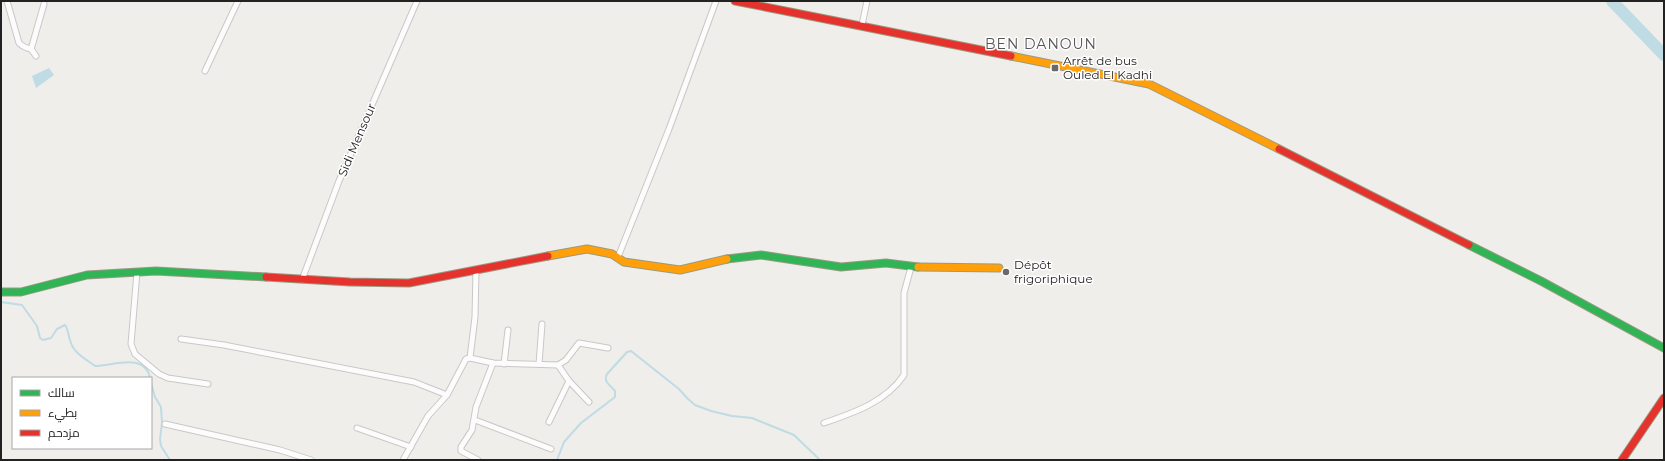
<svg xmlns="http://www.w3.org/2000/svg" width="1665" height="461" viewBox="0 0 1665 461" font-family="Montserrat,Cairo,sans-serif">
<rect width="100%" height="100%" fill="#f0eeeb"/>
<path fill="#bfdbe3" d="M49,68L54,75L36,88L32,76Z"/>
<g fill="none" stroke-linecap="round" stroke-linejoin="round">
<g stroke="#bfdbe3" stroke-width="2">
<path d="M1,302L22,305L37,326L40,338L43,340L51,338L57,329L65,325C69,330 68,337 71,343C74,353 87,360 95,366C113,366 145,352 150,378"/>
<path d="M151,383L155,397L161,407L162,423L160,439L161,446L170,460"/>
<path d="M557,460L564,442L581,423L615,397V391C610,385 603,382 607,374L627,352L631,351L679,389L687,398L695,405L711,411L732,416L752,418L794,435L820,460"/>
</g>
<path stroke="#bfdbe3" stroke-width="12" d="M1612,1L1664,55"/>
<defs>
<g id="street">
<path d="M7,1L19,43C23,47 26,48 31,49L32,46L44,4"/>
<path d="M862,25L867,1"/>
<path d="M31,49L36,56"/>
<path d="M205,71L238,1"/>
<path d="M618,257L669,129L716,1"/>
<path d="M137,272L131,344L135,354L159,374L168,378L208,384"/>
<path d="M302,280L339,181L417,1"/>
<path d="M181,339L224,345L414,382L447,395"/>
<path d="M470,358L475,317L476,271"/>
<path d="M504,364L508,330"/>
<path d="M539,364L542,324"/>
<path d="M558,365L569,381L589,402"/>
<path d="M475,420L551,449"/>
<path d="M549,422L569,381"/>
<path d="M824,423C853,413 886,402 904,375V293L911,267"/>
<path d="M165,424L280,450L311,460"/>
<path d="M357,428L411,447"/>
<path d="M403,460L428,416L447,395L466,359L470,358L493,363L558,365L566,360L579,343L608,348"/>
<path d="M478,460L461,451V447L472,430L476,407L493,363"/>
</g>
<g id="fast">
<path d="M1469,245L1541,281L1664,348"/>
<path d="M727,259L761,255L841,267L886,263L918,267"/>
<path d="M1,292H21L87,275L156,271L266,277"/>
</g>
<g id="slow">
<path d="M1011,56L1149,84L1279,149"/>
<path d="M548,256L587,249L612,254L624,262L680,270L727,259"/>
<path d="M918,267L999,268"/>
</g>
<g id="jam">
<path d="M735,1L1011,56"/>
<path d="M1279,149L1469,245"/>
<path d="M266,277L350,282L409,283L548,256"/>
<path d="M1622,460L1664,398"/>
</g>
</defs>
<use href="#street" stroke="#c9c8c7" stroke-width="7"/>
<use href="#fast" stroke="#999a82" stroke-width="9"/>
<use href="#slow" stroke="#999a82" stroke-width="9"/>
<use href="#jam" stroke="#999a82" stroke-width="9"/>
<use href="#street" stroke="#fdfcfc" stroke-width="5"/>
<use href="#fast" stroke="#30b455" stroke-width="7"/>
<use href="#slow" stroke="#ff9f0a" stroke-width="7"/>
<use href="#jam" stroke="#e5322d" stroke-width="7"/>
</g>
<g fill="#6a6968" stroke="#fff" stroke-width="1.5">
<rect x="1051" y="64" width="8" height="8" rx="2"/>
<circle cx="1006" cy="272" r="4"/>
</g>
<g text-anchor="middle" stroke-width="3" stroke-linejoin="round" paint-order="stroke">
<g font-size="12" fill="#222" stroke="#fff" text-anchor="start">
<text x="1063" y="65">Arrêt de bus<tspan x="1063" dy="14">Ouled El Kadhi</tspan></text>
<text x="1014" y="269">Dépôt<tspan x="1014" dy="14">frigoriphique</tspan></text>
</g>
<g font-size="12" fill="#222" stroke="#fff">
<text transform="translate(357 140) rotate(-67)" y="4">Sidi Mensour</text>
</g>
<g font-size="14" letter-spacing="1" fill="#555" stroke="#fff">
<text x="1041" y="49">BEN DANOUN</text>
</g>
</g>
<rect width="1665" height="461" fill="none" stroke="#222222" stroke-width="4"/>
<rect x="12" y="377" width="140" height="72" fill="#ffffff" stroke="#a7a7a7"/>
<rect x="20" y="390" width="20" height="6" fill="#30b455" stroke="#a7a7a7"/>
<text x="48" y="397" font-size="12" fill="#222222">سالك</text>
<rect x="20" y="410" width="20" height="6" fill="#ff9f0a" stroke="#a7a7a7"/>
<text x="48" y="417" font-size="12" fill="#222222">بطيء</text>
<rect x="20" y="430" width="20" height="6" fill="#e5322d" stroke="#a7a7a7"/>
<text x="48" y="437" font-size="12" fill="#222222">مزدحم</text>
</svg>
